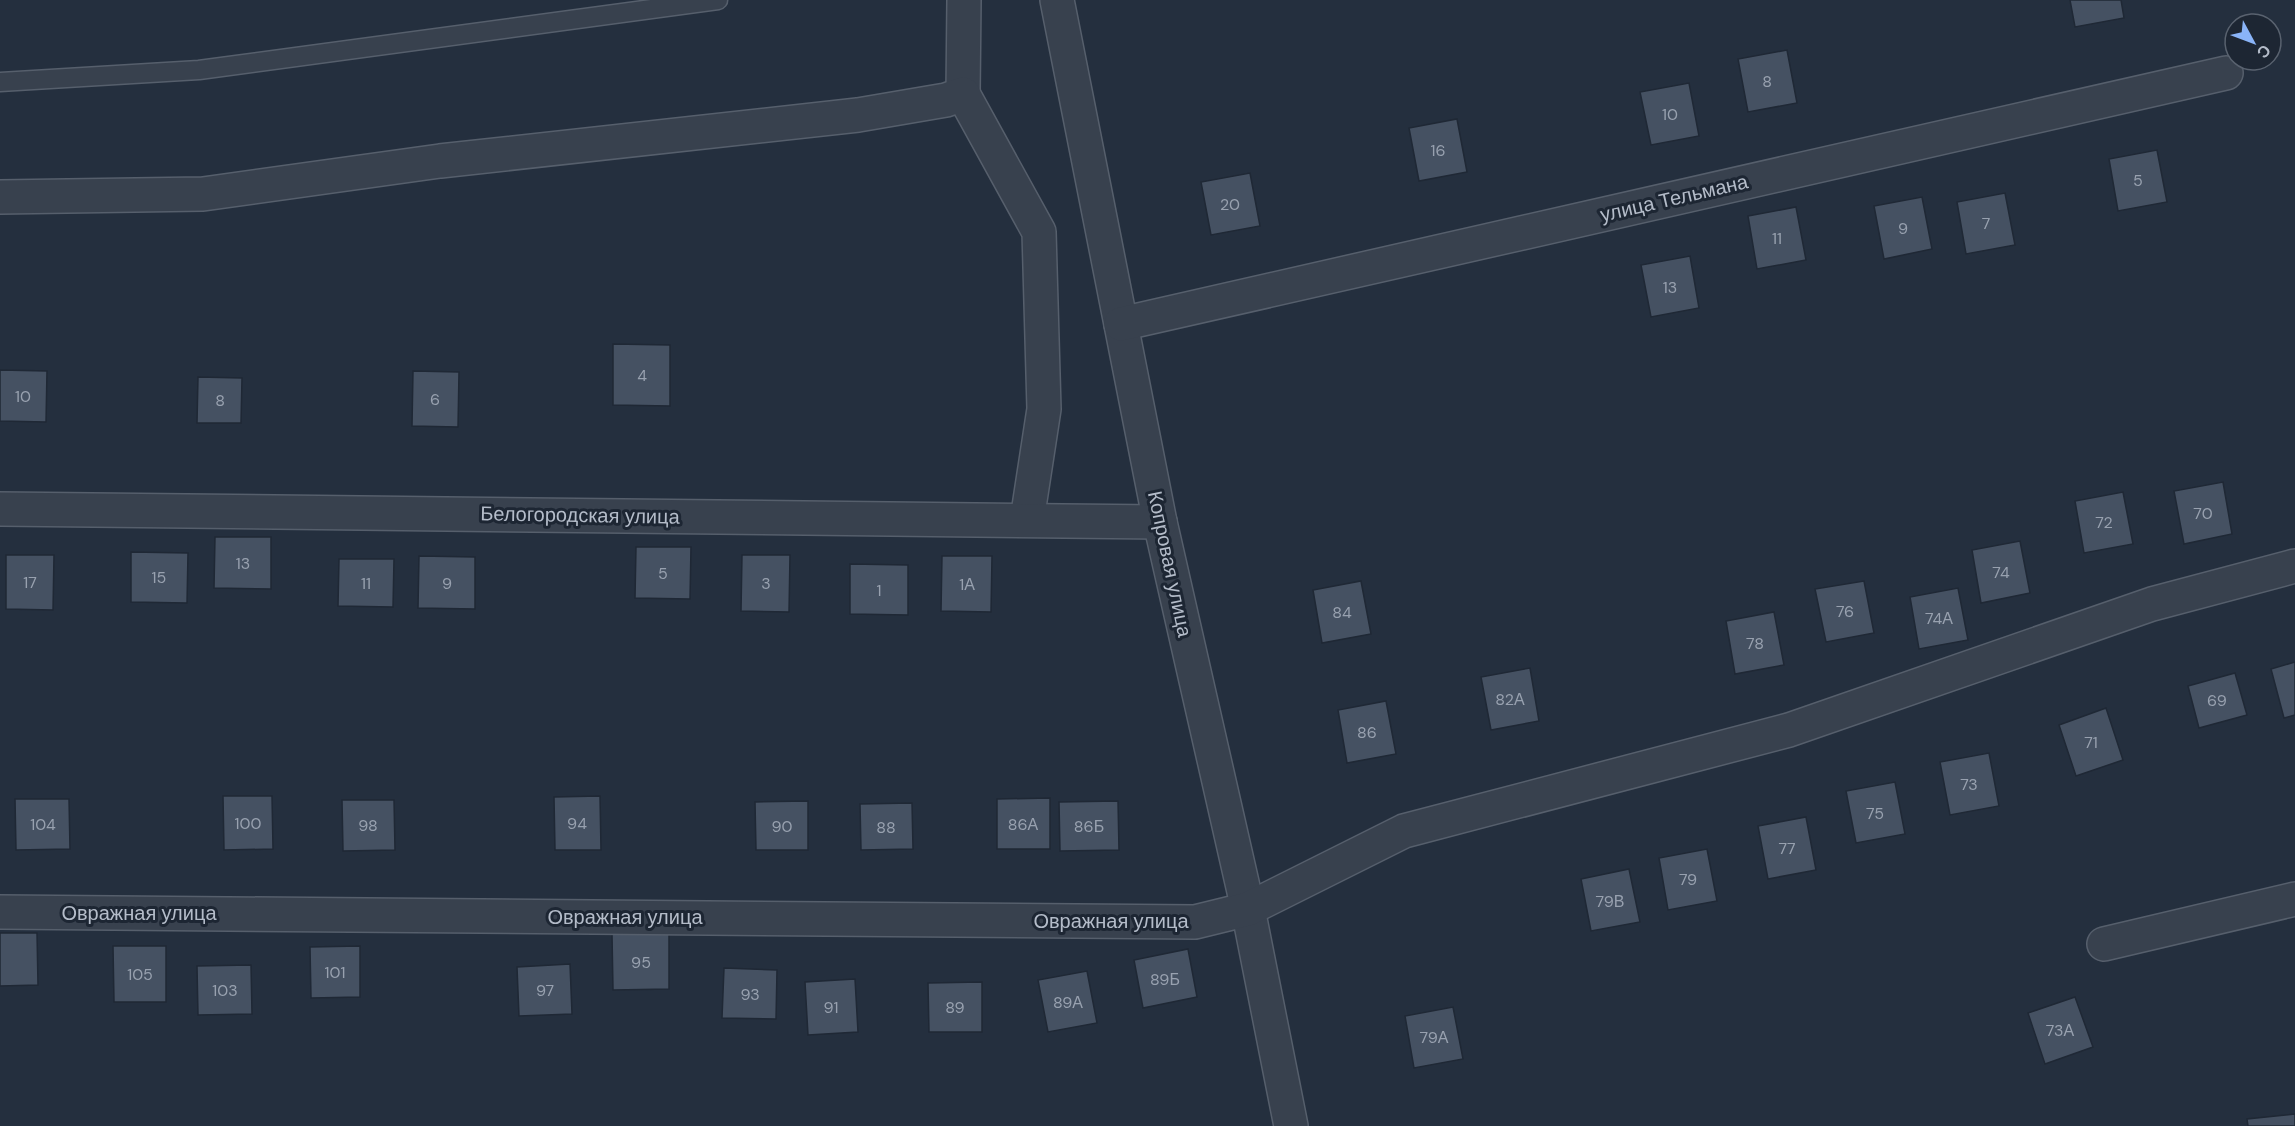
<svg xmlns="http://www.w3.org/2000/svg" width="2295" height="1126" viewBox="0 0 2295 1126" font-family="'DM Sans',sans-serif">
<rect width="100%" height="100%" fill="#242f3e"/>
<g fill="#455162" stroke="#1f2835" stroke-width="1.5">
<path d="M2070,0H2121L2124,18L2075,27Z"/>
<path d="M1787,50L1797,103L1748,112L1738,59Z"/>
<path d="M1689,83L1699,136L1651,145L1640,92Z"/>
<path d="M1457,119L1467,172L1419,181L1409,128Z"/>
<path d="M2157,150L2167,202L2118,211L2109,159Z"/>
<path d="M1250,173L1260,226L1211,235L1201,182Z"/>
<path d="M2005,193L2015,245L1966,254L1957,202Z"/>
<path d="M1922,197L1932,249L1884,259L1874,206Z"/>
<path d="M1796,207L1806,260L1757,269L1748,216Z"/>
<path d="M1690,256L1699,308L1651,317L1641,265Z"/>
<path d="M613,344L670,345V406L613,405Z"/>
<path d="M0,370L47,371L46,422L0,421Z"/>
<path d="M413,371L459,372L458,427L412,426Z"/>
<path d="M198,377L242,378L241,423H197Z"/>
<path d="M2223,482L2232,534L2184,544L2174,491Z"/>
<path d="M2123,492L2133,544L2084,553L2075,501Z"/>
<path d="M215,537H271V589L214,588Z"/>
<path d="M2020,541L2030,593L1981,603L1972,550Z"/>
<path d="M636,547H691L690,599L635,598Z"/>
<path d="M131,552L188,553L187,603L131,602Z"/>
<path d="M6,555H54L53,610L6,609Z"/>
<path d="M742,555H790L789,612L741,611Z"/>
<path d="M419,556L475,557V609L418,608Z"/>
<path d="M942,556H992L991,612L941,611Z"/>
<path d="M339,559H394L393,607L338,606Z"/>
<path d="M850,564L908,565V615L850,614Z"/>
<path d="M1361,581L1371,634L1322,643L1313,590Z"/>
<path d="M1864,581L1874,633L1826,642L1815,589Z"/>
<path d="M1958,588L1968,640L1919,649L1910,597Z"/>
<path d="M1774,612L1784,665L1735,674L1726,621Z"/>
<path d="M2295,662V715L2284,718L2271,669Z"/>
<path d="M1530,668L1539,721L1491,730L1481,677Z"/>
<path d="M2235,673L2247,715L2199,728L2188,686Z"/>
<path d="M1386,701L1396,754L1347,763L1338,710Z"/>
<path d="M2106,708L2123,760L2076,776L2059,725Z"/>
<path d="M1989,753L1999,806L1950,815L1940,762Z"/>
<path d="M1895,782L1905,834L1856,843L1846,791Z"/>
<path d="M223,796H272L273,849L224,850Z"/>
<path d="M600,796L601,850H555L554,797Z"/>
<path d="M1050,798V849H997V799Z"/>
<path d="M15,799H69L70,849L16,850Z"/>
<path d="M342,800H394L395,850L343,851Z"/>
<path d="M808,801V850H756L755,802Z"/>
<path d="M1118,801L1119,850L1060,851L1059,802Z"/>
<path d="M912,803L913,849L861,850L860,804Z"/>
<path d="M1806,817L1816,870L1768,879L1758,826Z"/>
<path d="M1707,849L1717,901L1668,910L1659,858Z"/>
<path d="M1629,869L1640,922L1591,931L1581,879Z"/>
<path d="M0,933H37L38,985L0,986Z"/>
<path d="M612,934H669V989L613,990Z"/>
<path d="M113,946H166V1002H114Z"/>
<path d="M360,946V997L311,998L310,947Z"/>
<path d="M1188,949L1197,997L1143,1008L1134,960Z"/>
<path d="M570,964L572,1014L519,1016L517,967Z"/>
<path d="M251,965L252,1014L198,1015L197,966Z"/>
<path d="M724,968L777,970L776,1019L722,1018Z"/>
<path d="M1087,971L1097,1023L1048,1032L1038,980Z"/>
<path d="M855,979L858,1032L808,1035L805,982Z"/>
<path d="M982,982V1032H929L928,983Z"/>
<path d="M2075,997L2093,1047L2045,1064L2028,1013Z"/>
<path d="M1453,1007L1463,1059L1414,1068L1405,1016Z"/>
<path d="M2295,1114V1126H2248L2247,1119Z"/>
</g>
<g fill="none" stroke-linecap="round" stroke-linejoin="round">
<defs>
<path id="lane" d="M0,82L199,70L718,0"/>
<g id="street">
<path d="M1057,0L1160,522L1248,909L1291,1126"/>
<path d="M963,94L964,0"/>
<path d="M0,197L203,194L440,161L858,115L946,100L963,94L1039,232L1044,409L1027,520"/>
<path d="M1121,324L2226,73"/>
<path d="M0,509L1160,522"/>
<path d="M0,912L1195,922L1248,909L1404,831L1789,730L2152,604L2295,566"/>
<path d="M2104,944L2295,899"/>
</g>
</defs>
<use href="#lane" stroke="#565f6c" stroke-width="21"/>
<use href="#street" stroke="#565f6c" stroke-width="36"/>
<use href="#lane" stroke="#38414e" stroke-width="18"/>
<use href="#street" stroke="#38414e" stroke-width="33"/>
</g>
<g text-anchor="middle" stroke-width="6" stroke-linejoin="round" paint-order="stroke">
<g font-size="16" fill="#98a1af">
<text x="1767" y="87">8</text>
<text x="1670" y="120">10</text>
<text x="1438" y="156">16</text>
<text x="2138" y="186">5</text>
<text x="1230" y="210">20</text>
<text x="1986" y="229">7</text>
<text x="1903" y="234">9</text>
<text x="1777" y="244">11</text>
<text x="1670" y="293">13</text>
<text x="642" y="381">4</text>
<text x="23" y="402">10</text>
<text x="435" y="405">6</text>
<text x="220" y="406">8</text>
<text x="2203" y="519">70</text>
<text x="2104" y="528">72</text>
<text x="243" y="569">13</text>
<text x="2001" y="578">74</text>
<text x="663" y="579">5</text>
<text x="159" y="583">15</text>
<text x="30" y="588">17</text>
<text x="366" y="589">11</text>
<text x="447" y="589">9</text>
<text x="766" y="589">3</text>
<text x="967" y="590">1А</text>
<text x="879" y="596">1</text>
<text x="1845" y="617">76</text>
<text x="1342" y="618">84</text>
<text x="1939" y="624">74А</text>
<text x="1755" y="649">78</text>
<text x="1510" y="705">82А</text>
<text x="2217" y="706">69</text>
<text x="1367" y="738">86</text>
<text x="2091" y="748">71</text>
<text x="1969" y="790">73</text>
<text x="1875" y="819">75</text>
<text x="248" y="829">100</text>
<text x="577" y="829">94</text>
<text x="43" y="830">104</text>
<text x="1023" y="830">86А</text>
<text x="368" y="831">98</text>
<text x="782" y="832">90</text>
<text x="1089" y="832">86Б</text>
<text x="886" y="833">88</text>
<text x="1787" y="854">77</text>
<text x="1688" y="885">79</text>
<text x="1610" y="907">79В</text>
<text x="641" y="968">95</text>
<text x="335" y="978">101</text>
<text x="140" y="980">105</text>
<text x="1165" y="985">89Б</text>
<text x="225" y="996">103</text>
<text x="545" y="996">97</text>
<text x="750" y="1000">93</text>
<text x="1068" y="1008">89А</text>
<text x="831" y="1013">91</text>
<text x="955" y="1013">89</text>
<text x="2060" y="1036">73А</text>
<text x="1434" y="1043">79А</text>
</g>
<g font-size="20" fill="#b4bcc9" stroke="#1d2633">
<text transform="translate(1674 198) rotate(-13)" y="7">улица Тельмана</text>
<text transform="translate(580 515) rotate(1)" y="7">Белогородская улица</text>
<text transform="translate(1170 564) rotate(78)" y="7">Копровая улица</text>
<text x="139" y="920">Овражная улица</text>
<text x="625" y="924">Овражная улица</text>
<text x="1111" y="928">Овражная улица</text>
</g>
</g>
<g transform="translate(2253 42) rotate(131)"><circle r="28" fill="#1d2633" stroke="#59626f" stroke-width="1.5"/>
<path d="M0-4.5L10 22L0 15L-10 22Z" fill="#8ab4f8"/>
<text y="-9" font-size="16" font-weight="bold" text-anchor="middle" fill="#b4bcc9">С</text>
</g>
</svg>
